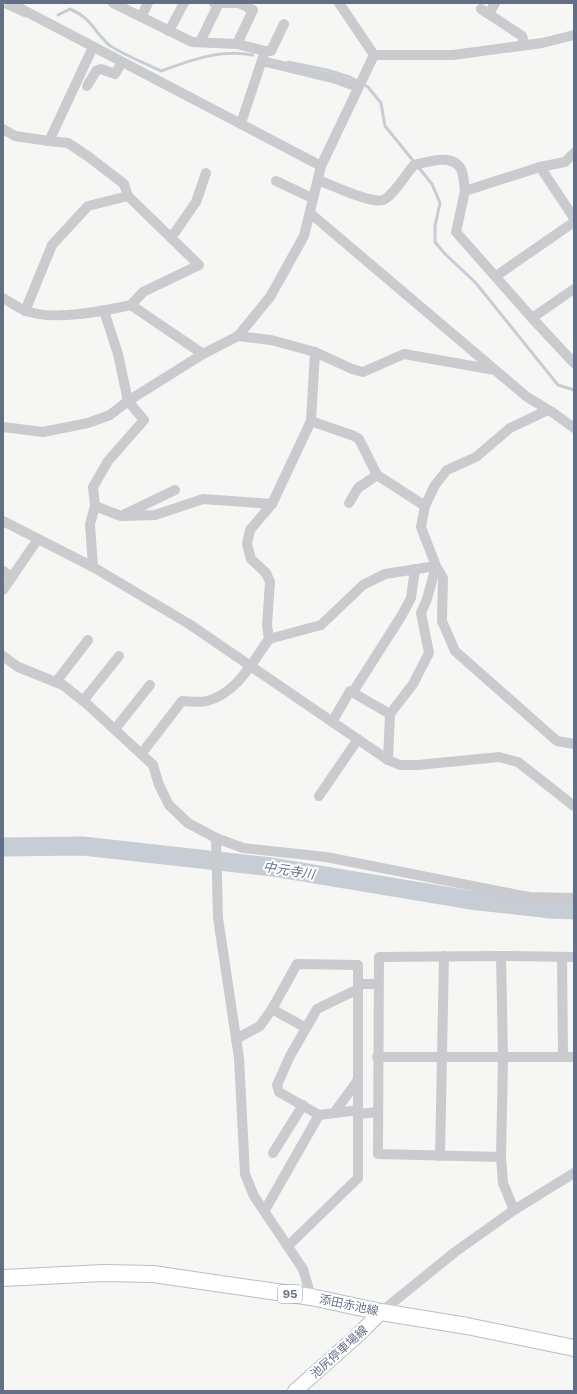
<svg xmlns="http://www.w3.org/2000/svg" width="577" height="1394" viewBox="0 0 577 1394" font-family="'Public Sans','Noto Sans JP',sans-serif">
<rect width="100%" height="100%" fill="#f6f7f4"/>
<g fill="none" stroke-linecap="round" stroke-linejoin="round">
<g stroke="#c7cdd4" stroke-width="3">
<path d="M3,6L25,16"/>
<path d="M58,15L70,9C91,18 93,30 108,44C117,52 149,65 161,71C191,60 221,49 253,55"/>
<path d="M288,62L327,70L350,77L368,87L381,103L385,126L432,184L440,203L435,226V242L445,254L475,282L558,385L574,390"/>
</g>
<path stroke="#c7cdd4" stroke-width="19" d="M3,847L83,846L272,867L470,900L551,909L574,910"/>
<defs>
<path id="secondary" d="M295,1391L358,1335L381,1312"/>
<path id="primary" d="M3,1278L103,1273L153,1274L311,1297L381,1312L467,1326L574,1348"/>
</defs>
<use href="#secondary" stroke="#bbbdc4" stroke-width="16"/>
<use href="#primary" stroke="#bbbdc2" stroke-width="18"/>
<g stroke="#c9cbcf" stroke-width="10">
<path d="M10,3L321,166"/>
<path d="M113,3L192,42L237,44L265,51L241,123"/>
<path d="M214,3H239L253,10L237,44"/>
<path d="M339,3L374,55"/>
<path d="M481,9L522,36L525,45"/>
<path d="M489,14L495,3"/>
<path d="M141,17L148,3"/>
<path d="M169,31L184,3"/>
<path d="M200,42L219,3"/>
<path d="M265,51H271L284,24"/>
<path d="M374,55H453L542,43L574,35"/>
<path d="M262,61L336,79L358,87"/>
<path d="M87,86L96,71L101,69L115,74L122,62"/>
<path d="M3,129L15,136L49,141L93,47"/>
<path d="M49,141L68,143L89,157L124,184L128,196L199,265L143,292L131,305"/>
<path d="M540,167L574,218"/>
<path d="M318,180C332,185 370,204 383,200C393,196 406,174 414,165C428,162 452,153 461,169C464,175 464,185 465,191"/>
<path d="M276,181L312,198"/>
<path d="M310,213L527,397L552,412L574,428"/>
<path d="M171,238L196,202L206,173"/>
<path d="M496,276L574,222"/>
<path d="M574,289L532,318L574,363"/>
<path d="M3,298C10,302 17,307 24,310C51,322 103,311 131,305L203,354"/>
<path d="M25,311L52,245L88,206L128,196"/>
<path d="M532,318L456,232L465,191L540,167L565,162L574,153"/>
<path d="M238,336L271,340L315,352L352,369L363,372L404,354L495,370"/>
<path d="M315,352L311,421L354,436L359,439L377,475L425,506L421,527L436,566L427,599L421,613L429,653L413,684L390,714L388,760"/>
<path d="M3,427L43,432L88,423L110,415L128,401L203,354L238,336L270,297L304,236L321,166L374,55"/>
<path d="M349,503L358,488L377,475"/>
<path d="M95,506L121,516L155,515L203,499L272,504L311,421"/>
<path d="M425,506L435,485L447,470L476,457L510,428L548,410"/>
<path d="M125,514L175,490"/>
<path d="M3,521L93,567L189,624L388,760L400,765H418L499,757L518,762L574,806"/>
<path d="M93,567L90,524L95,506L93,487L108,461L144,420L128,401L118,354L104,311"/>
<path d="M3,571L12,577"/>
<path d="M3,590L38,539"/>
<path d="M269,639L321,625L363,585L385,574L436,566L443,578L442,621L455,651L557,741L574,744"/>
<path d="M3,656L18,667L63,685L87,704L153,765L159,785L169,805L188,823L216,838L218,918L239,1058L245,1174L254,1196L303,1269L311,1297"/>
<path d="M56,682L88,640"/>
<path d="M353,692L402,615L411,598L415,569"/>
<path d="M83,701L119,656"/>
<path d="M332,722L350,691L390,714"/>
<path d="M115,729L150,685"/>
<path d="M142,753L182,701C190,701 199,703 207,701C237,693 252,663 269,639L267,625L270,582L266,573L251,559L247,544L250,530L272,504"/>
<path d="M319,796L358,739"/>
<path d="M216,838L243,848L326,857L529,897L574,898"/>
<path d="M501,956L503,1057L501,1157L378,1154L379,957Z"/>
<path d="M501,956L574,957"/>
<path d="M562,957L563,1057"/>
<path d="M358,984H378"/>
<path d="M272,1009L306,1028"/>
<path d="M236,1039L260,1026L272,1009L297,964L358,965V1178L289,1245"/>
<path d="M377,1057H574"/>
<path d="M334,1113L358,1080"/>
<path d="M358,1114L378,1112"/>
<path d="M319,1115L279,1092L277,1085L290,1056L317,1009L358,989"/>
<path d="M273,1153L303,1105"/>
<path d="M440,1156L444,956"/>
<path d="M501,1157L503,1183L514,1210"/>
<path d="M265,1210L319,1115L358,1110"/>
<path d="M381,1312L455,1252L514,1210L574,1173"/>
</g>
<use href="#secondary" stroke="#fff" stroke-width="14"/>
<use href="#primary" stroke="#fff" stroke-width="16"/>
</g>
<g text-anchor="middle" stroke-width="4" stroke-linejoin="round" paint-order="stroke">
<rect fill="#fff" stroke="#929aab" stroke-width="1" x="278" y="1285" width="24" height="18" rx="3"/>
<g font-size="11" font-weight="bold" fill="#646f87">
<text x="290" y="1298">95</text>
</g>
<g font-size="12" fill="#646f87" stroke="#fff">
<text transform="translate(349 1305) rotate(12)" y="4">添田赤池線</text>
<text transform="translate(339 1352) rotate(-42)" y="4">池尻停車場線</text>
</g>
<g font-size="13" font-style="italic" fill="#64768b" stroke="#fff">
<text transform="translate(289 870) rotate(9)" y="5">中元寺川</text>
</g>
</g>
<rect width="577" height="1394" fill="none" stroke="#646f87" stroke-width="8"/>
</svg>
